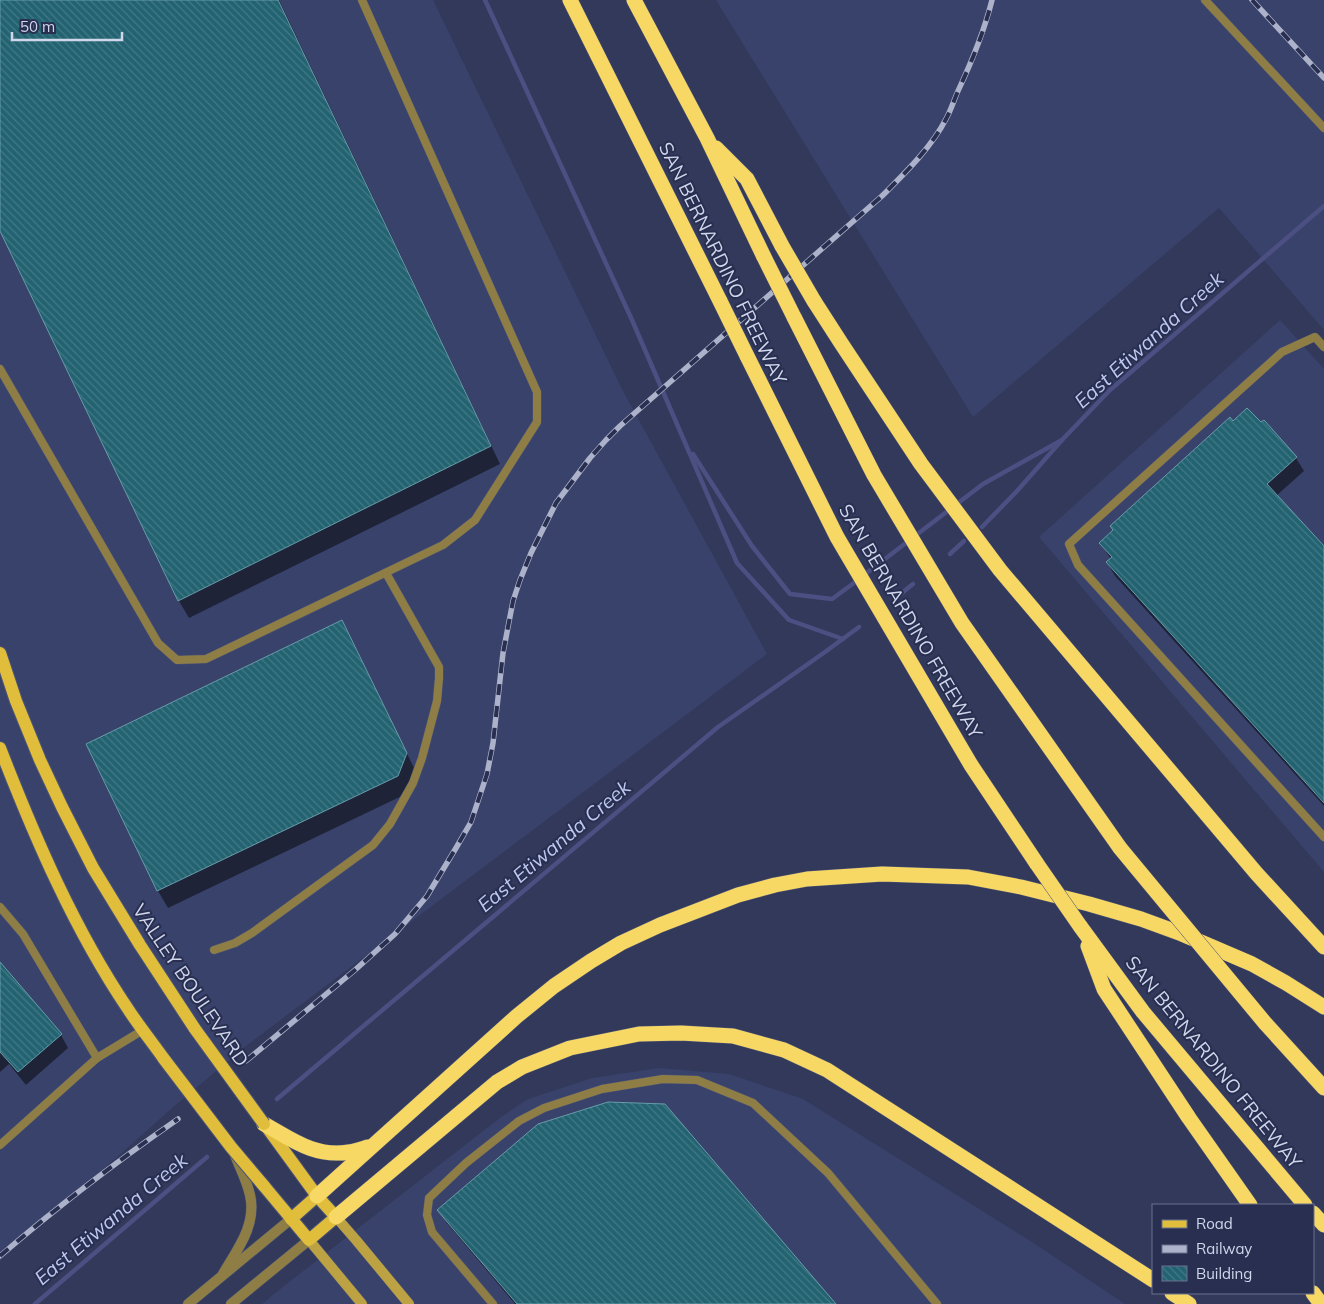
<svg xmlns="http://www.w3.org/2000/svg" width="1324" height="1304" viewBox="0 0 1324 1304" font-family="Mulish,sans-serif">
<defs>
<pattern id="building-back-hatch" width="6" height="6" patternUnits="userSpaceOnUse" patternTransform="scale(1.25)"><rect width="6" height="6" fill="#236371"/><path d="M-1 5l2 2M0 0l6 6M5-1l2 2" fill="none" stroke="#427985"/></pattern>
</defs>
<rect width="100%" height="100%" fill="#32395b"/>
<g fill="#39426a">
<path d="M0,0H433L623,391L767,654L246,1046L171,1109L0,1261Z"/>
<path d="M716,0H1324V330L1219,208L973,417Z"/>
<path d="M1280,320L1324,369V872L1039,537Z"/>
<path d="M659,1068L729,1074L803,1099L1032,1242L1125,1304H262L284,1286L501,1117L528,1099L592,1078Z"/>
</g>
<g fill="#0007">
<path d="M0,0H279L500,464L189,618L179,601L0,228Z"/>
<path d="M1296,458L1304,471L1276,496L1324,548V806L1115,576L1107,562L1111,559L1100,543Z"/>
<path d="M342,622L352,640L416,772L408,793L168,908L158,891L88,744Z"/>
<path d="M0,964L61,1035L68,1048L26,1085L9,1064L0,1072Z"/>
<path d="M439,1210L835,1304H515L447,1223Z"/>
</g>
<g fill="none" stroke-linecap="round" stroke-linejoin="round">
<g stroke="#4c4f82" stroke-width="4.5">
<path d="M485,0L632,320L737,563L789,620L843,639"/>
<path d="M693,454L752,546L790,594L832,599L858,580"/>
<path d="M982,527L1017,491L1062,440L1110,390L1324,206"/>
<path d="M950,554L964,541"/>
<path d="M864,575L983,484L1062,440"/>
<path d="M897,597L913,584"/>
<path d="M277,1099L718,727L825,652L859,627"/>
<path d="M35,1304L207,1157"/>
</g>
</g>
<g fill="url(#building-back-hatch)" stroke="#679ca9">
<path d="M0,0H278L491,446L178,601L0,231Z"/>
<path d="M1247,408L1261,422L1264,420L1297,457L1267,484L1324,546V803L1106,562L1112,557L1099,543L1113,530L1110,526L1230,417L1233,421Z"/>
<path d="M342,620L407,753L398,776L157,891L86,744Z"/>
<path d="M0,962L62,1034L18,1072L0,1052Z"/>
<path d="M608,1102L665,1104L836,1304H517L437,1210L538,1124Z"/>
</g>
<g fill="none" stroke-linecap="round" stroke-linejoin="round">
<defs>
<g id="service">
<path d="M1205,0L1324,128"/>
<path d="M1324,347L1315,337L1282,352L1069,544L1078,565L1324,837"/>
<path d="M0,369L158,643L177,660L206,659L443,545L475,520L537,422V392L362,0"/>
<path d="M0,907L23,934L97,1058"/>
<path d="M214,950L235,943L252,933L373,845L390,824L413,783L422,758L437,701L439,678V667L386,573"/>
<path d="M0,1145L97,1058L143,1030"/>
<path d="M493,1304L432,1232L427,1215L429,1198L466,1163L519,1121L544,1108L602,1089L663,1079L697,1080L753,1103L828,1173L937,1304"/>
</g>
<g id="tertiary">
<path d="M223,1274C237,1250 257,1225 250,1195C247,1181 240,1168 235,1155"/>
<path d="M188,1304L291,1219"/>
<path d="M231,1304L309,1240"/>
</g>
<g id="secondary">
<path d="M336,1217L356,1240L409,1304"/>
<path d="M309,1240L362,1304"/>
</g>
<g id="primary">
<path d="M0,653L16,701L40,760L62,807L93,868L140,945L195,1029"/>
<path d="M0,748C35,838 74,929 128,1009C139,1026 152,1042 164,1059"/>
<path d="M264,1186L309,1240L336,1217L317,1196L266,1126"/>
<path d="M291,1219L317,1196"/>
</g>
<g id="motorway">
<path d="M570,0L720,301"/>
<path d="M634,0L707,138L764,257"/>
<path d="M716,148L747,179L782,246"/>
<path d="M814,301L841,343L921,464L1000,570L1257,874L1324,947"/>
<path d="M794,317L874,475L962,623L1120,848"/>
<path d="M747,356L837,537L971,765L1037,864"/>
<path d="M1080,926L1143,1012L1305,1205"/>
<path d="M1088,946L1104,989L1189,1118L1250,1205"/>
<path d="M1265,1023L1324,1088"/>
<path d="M264,1124C291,1139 315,1158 349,1152C355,1151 361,1149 368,1147"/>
<path d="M317,1196L517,1016L554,986L591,961L621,943L660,925L738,895L775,885L807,879L882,874L968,877L1021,887L1089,904L1141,919L1182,934L1252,964L1286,983L1324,1007"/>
<path d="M1313,1213L1324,1225"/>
<path d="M336,1217L497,1082L522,1067L570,1048L639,1034L681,1033L733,1036L784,1050L827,1070L1153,1280"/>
<path d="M1172,1293L1189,1304"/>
<path d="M1313,1293L1321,1304"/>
</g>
</defs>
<use href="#service" stroke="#4e5575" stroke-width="9"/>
<use href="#tertiary" stroke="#4e5575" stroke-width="11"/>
<use href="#secondary" stroke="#4e5575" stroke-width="11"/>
<use href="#primary" stroke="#4e5575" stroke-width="14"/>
<use href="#motorway" stroke="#4e5575" stroke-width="16"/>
<use href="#service" stroke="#8e7e46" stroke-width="8"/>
<use href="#tertiary" stroke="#8e7e46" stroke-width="10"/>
<use href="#secondary" stroke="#bca243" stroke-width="10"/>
<use href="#primary" stroke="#e0be3b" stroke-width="12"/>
<use href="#motorway" stroke="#f8d865" stroke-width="15"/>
<defs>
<g id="rail">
<path d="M1252,0L1324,78"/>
<path d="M246,1061L355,970L395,934L427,896L456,848L471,822L487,774L493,743L503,653L513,601L520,580L531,553L556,503L590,458L606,440L620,426L882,196C905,173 931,148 946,119C951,110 954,100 958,91C972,61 984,32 992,0"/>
<path d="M0,1256C57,1207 116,1162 178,1119"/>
</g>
</defs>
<use href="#rail" stroke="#acb2ca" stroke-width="5.5"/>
<use href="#rail" stroke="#282f50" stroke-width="4" stroke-dasharray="11" stroke-linecap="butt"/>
<defs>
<g id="primary-bridge">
<path d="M195,1029L264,1124"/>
<path d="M164,1059L231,1147L264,1186"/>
</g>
<g id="motorway-bridge">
<path d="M782,246L814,301"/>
<path d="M764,257L794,317"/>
<path d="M720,301L747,356"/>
<path d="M1120,848L1265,1023"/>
<path d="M1037,864L1080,926"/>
</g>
</defs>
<use href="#primary-bridge" stroke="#4e5575" stroke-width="14" stroke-linecap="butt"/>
<use href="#motorway-bridge" stroke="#4e5575" stroke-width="16" stroke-linecap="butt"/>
<use href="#primary-bridge" stroke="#e0be3b" stroke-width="12"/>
<use href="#motorway-bridge" stroke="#f8d865" stroke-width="15"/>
</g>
<g text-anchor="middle" stroke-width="4" stroke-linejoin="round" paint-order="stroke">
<g font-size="19" fill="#d0d6eb" stroke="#282f50">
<text transform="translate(723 263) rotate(64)" y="7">SAN BERNARDINO FREEWAY</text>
<text transform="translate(911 621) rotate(60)" y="7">SAN BERNARDINO FREEWAY</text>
<text transform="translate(191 985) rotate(56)" y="7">VALLEY BOULEVARD</text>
<text transform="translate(1214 1062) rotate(51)" y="7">SAN BERNARDINO FREEWAY</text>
</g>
<g font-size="20" font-style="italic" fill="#bec8f0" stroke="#282f50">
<text transform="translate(1149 340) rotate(-42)" y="7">East Etiwanda Creek</text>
<text transform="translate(554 846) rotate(-40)" y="7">East Etiwanda Creek</text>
<text transform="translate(111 1219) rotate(-40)" y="7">East Etiwanda Creek</text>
</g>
</g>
<rect x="1152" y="1204" width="162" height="90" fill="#282f50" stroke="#6b728e"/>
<rect x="1162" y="1220" width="25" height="8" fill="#e0be3b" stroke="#6b728e"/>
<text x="1196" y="1229" font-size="15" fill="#d0d6eb">Road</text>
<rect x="1162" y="1245" width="25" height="8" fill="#acb2ca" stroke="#6b728e"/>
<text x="1196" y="1254" font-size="15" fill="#d0d6eb">Railway</text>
<rect x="1162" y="1266" width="25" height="15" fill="url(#building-back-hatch)" stroke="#6b728e"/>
<text x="1196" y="1279" font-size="15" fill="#d0d6eb">Building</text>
<path d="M12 32v8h110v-8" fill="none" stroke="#d0d6eb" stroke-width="2.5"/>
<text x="20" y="32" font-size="15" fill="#d0d6eb" stroke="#282f50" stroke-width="4" paint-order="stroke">50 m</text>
</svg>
